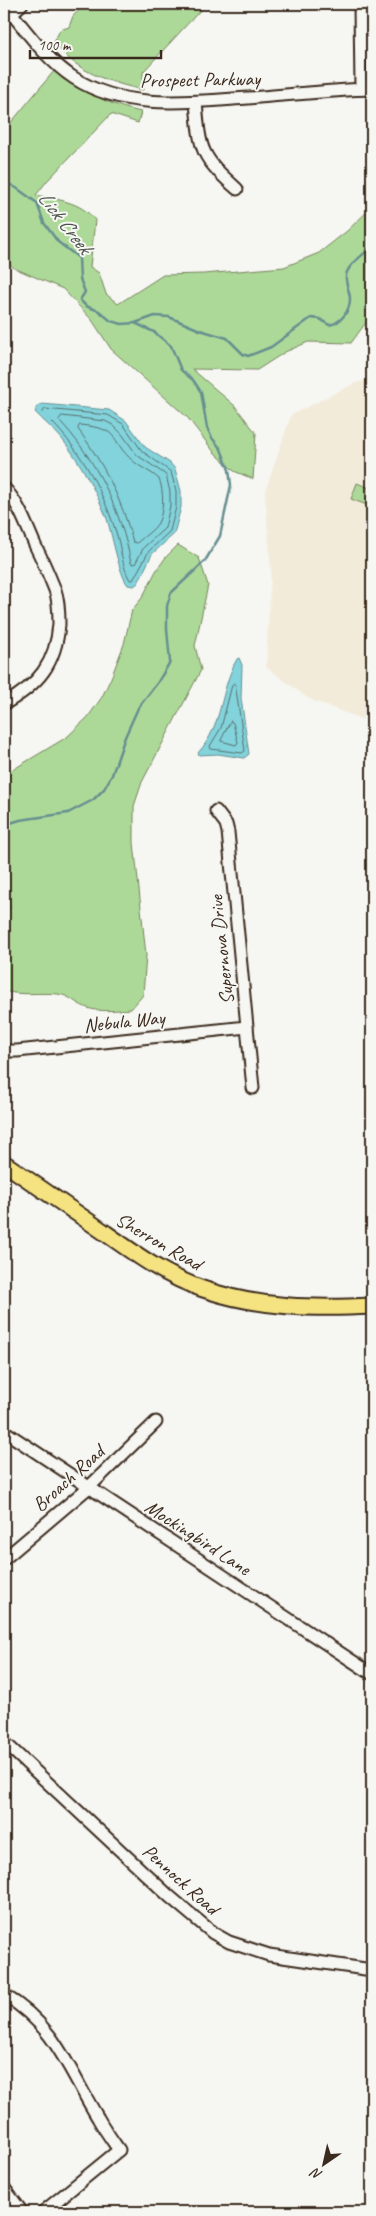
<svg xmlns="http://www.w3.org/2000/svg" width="376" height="2216" viewBox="0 0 376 2216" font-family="Caveat,sans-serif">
<rect width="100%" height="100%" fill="#f6f6f2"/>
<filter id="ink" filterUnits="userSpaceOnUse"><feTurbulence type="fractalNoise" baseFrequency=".02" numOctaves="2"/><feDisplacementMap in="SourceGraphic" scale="10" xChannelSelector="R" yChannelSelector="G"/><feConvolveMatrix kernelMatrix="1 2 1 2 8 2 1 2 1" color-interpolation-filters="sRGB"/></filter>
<g filter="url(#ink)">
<path fill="#f3ebda" d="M372,379V723L309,699L266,667L271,571L265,492L291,415L355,383Z"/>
<g fill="#add998" stroke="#74825b">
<path d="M86,4H206L143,72V90C109,82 75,72 54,42L60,30L69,27L73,16Z"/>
<path d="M54,71C81,91 109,105 141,112L138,123L111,114L47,181L36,195C58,200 80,201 95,220L90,267L99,273L106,294L118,304L163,275L204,274L284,267L319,253L347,231L372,207V293L368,295L370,317L351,343L308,342L285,352L257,370L192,369L235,406L256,433L253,479L234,471L214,452L188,418L111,349L92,320L63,289L14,268L4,259V131Z"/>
<path d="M357,483L372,489V507L351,499Z"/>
<path d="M178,545L199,558L208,585L195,646L201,670L142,782L134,806V843L146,955L143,995L131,1009C118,1010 98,1013 85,1007C75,1003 69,995 58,994C39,992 22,996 4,991V919L10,908L8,893L4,887V775L67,737L88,717L102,697L111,678L124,644L132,610L142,598L156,571L166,557Z"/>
</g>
<g fill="#82d3dc" stroke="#668f90">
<path d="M42,404L109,410L126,421L145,447L170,463L175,469L181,491V507L174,534L152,554L138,583L134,586L128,585C119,575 112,533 106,516C94,488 81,463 62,439C54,429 43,421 35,412L38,406Z"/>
<path d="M239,658L242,665L241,698L249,754L244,758L218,754L199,755L198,753C224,724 219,691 237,659Z"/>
</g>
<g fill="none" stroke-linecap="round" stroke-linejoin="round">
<g stroke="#576e6a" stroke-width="1">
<path d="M45,409L108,415L123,424L142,451L171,472L176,491V507L170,531L149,551L133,580H130C122,567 121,547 116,532C101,486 79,447 43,413Z"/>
<path d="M62,416L105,421L113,425L122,434L137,455L166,475L170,492V506L165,528L144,547L135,564L131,563C121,510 96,459 59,420Z"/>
<path d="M80,425C123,429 108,439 133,461C141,468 152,472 159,479C164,491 164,512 158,523C154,530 143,537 137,543L133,542C122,500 104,464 78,429Z"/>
<path d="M235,683L245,751L242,753L211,749L210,746L221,728L232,685Z"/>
<path d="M231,721L233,723L238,742L236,745L221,741Z"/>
</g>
<g stroke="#668f90" stroke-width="2.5">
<path d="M4,181L18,189L37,203L44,223L58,242L79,258L80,279L85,292L80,300L86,306L99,311L111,321L122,324L135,323L155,316L169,317L200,330L227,338L243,354L248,356L271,347L311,318L320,319L329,325C341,323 350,311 350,299C350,292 345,283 346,276C347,265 365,254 372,246"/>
<path d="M4,825L20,820L68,813L93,800L104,789L112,775L125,737L138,708L158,682L170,662L167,629V606L171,593L205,561L220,536L231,485L229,470L221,449L212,438L207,428L201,392L193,380L181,370L171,346L154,332L135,323"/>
</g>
<defs>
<g id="minor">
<path d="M4,4C25,29 46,60 74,78C125,111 190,102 248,98C289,95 331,90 372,89"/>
<path d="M360,4L361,89"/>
<path d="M12,13L22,4"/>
<path d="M196,102C200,150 200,156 237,189"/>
<path d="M4,488C19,503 26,525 35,545C42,559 49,575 55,590C59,601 59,613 59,624C56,664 38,685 4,704"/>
<path d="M216,811L226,824L228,832L253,1088"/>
<path d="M4,1051H17L247,1027"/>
<path d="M4,1431L372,1674"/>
<path d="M4,1559L89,1487L156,1422"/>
<path d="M4,1742L169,1896L213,1933L229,1942L269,1955L372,1970"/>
<path d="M4,1995C56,2026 68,2069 98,2118C104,2129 112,2140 119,2150L43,2212"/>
<path d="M4,2188L22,2212"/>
</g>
<path id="major" d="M4,1163C37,1186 71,1209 104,1232C135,1254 167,1277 203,1289C259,1308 314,1309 372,1306"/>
</defs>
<use href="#minor" stroke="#3b2a1e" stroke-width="15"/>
<use href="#major" stroke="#3b2a1e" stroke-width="19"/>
<use href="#minor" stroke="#f6f6f2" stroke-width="11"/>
<use href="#major" stroke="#f5e382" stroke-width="15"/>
</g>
</g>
<g text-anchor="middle" stroke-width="4" stroke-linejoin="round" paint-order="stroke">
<g font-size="20" fill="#3b2a1e" stroke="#f6f6f2">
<text transform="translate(200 79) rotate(-1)" y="7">Prospect Parkway</text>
<text transform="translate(221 950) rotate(-96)" y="7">Supernova Drive</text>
<text transform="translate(124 1021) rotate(-6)" y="7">Nebula Way</text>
<text transform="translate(159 1241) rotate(30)" y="7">Sherron Road</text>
<text transform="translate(68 1478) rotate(-42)" y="7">Broach Road</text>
<text transform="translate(198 1537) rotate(33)" y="7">Mockingbird Lane</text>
<text transform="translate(181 1879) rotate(42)" y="7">Pennock Road</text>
</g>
<g font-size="21" font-style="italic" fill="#4d544e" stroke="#f6f6f2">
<text transform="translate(65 222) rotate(52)" y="7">Lick Creek</text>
</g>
</g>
<rect width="376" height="2216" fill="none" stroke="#f6f6f2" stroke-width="20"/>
<rect x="10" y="10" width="356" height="2196" fill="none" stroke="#3b2a1e" stroke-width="2" filter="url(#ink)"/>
<g transform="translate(324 2164) rotate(214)" stroke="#f6f6f2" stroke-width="4" paint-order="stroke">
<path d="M0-4L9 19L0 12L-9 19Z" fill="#3b2a1e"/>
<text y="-8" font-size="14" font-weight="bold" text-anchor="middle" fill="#3b2a1e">N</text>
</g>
<path d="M30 50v8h131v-8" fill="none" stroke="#3b2a1e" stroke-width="2.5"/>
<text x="38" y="50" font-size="15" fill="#3b2a1e" stroke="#f6f6f2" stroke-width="4" paint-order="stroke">100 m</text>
</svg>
